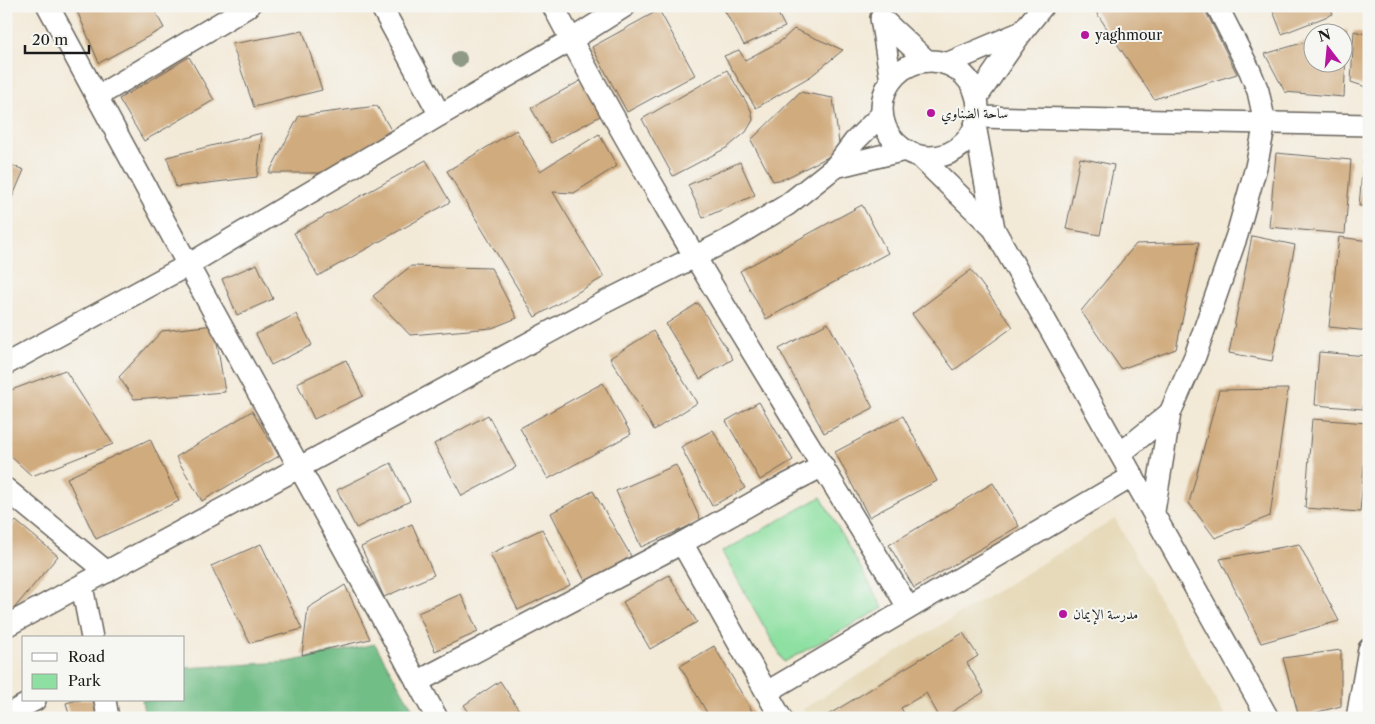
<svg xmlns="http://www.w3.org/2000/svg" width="1375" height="724" viewBox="0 0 1375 724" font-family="'Libre Caslon Text',Amiri,serif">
<rect width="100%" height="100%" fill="#f6f6f2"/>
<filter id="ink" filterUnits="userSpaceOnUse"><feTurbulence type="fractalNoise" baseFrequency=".02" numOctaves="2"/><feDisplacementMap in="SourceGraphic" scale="10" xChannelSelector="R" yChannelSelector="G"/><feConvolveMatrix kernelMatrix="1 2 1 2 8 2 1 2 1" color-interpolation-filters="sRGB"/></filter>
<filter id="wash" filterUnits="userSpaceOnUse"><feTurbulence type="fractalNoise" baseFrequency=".0096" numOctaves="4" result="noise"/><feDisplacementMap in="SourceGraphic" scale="20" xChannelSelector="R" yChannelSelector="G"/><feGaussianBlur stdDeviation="1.12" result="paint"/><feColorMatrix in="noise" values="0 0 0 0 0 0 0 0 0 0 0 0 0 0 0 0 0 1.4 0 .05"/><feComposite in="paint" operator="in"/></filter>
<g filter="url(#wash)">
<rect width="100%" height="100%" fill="#f3e9d7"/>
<path fill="#e6daba" d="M1115,519L1226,718H808L803,709Z"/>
<path fill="#8de0a1" stroke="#547e5e" d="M821,497L883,608L784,662L722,552Z"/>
<path fill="#72be87" stroke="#476d52" d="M375,644L418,718H145L142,700H184V668L288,662Z"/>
<g id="blocks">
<g fill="#d0ab7e">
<path d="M75,6H152L164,28L99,63Z"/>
<path d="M722,6H774L785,27L744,45Z"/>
<path d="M1092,6H1203L1237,74L1154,99Z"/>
<path d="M1271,6H1329L1333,14L1282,34Z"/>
<path d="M659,10L695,75L627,112L592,47Z"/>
<path d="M794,29L843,50L811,76L756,108L724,56L739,50L745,60L781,41Z"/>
<path d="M1347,30L1344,97L1285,92L1265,54L1312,40V62H1342V31Z"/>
<path d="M303,31L322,90L254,107L232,44Z"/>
<path d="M1354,31L1369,35V88L1351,82Z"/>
<path d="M189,57L214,100L144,141L119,99Z"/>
<path d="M727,70L751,110L753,120L746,132L728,147L673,176L642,119Z"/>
<path d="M582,80L602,115L551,143L531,108Z"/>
<path d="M800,92L833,98L840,151L784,179L773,181L751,140Z"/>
<path d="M377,106L391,130L326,173H269L299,116Z"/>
<path d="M516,130L540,171L599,134L617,166L574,193L553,192L604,277L535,317L447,171Z"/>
<path d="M262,133L257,177L176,187L167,157Z"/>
<path d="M1364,151L1369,152V206H1359Z"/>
<path d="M1276,153L1351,160L1345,234L1269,227Z"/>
<path d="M1080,158L1114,165L1100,235L1066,229Z"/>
<path d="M426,160L450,202L318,276L294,233Z"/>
<path d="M740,162L755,195L703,218L688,185Z"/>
<path d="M6,163L24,170L6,212Z"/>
<path d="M862,205L888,253L766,319L740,271Z"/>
<path d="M1252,236L1295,245L1272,361L1229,353Z"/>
<path d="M1339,237L1369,241V331L1329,327Z"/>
<path d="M1199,242L1176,349L1121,369L1081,311L1136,244Z"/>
<path d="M257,264L273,299L237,315L222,279Z"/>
<path d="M411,266L491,268L517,318L492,328L410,335L373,296Z"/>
<path d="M971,270L1013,327L954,370L912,314Z"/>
<path d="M698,303L733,359L700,379L666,324Z"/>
<path d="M296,314L312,345L271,365L256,334Z"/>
<path d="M828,323L873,408L824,433L779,349Z"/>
<path d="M214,325L225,392L134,399L119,377L162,331Z"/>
<path d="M653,331L697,403L654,430L610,358Z"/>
<path d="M1319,352L1367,356L1363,409L1315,405Z"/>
<path d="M346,360L363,396L314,419L297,383Z"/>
<path d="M65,370L113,444L32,476L6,452V392Z"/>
<path d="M603,383L631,434L548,479L520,428Z"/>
<path d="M1288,389L1270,516L1215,538L1189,503L1219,390Z"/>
<path d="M759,402L793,460L760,480L726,421Z"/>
<path d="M252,411L279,456L202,501L176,457Z"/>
<path d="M488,415L516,467L462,496L434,444Z"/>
<path d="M903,416L937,481L869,517L835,452Z"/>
<path d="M1312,419L1368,423L1360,512L1305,508Z"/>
<path d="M713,430L745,488L712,506L681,447Z"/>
<path d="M150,439L179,501L96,539L67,478Z"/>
<path d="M391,463L410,501L356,528L337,490Z"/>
<path d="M676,465L701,521L641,547L616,491Z"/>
<path d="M993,483L1019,526L914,588L889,545Z"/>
<path d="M593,491L631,556L586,583L551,513Z"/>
<path d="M16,521L58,556L6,618V533Z"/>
<path d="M412,524L434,575L384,597L361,547Z"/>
<path d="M542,529L570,585L518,610L490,554Z"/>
<path d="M261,544L302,629L250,643L211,566Z"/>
<path d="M1299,544L1339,621L1261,643L1220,559Z"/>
<path d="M669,575L697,622L650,649L623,602Z"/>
<path d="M345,585L370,639L302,655L308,608Z"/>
<path d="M461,594L478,632L435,651L418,613Z"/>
<path d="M963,633L978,656L967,663L984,692L942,718H940L926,693L901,708L907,718H823Z"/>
<path d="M714,646L756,718H710L680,666Z"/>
<path d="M1341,650V706L1299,717L1283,658Z"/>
<path d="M500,681L524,718H473L464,705Z"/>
<path d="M77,700H93L97,718H70L66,703Z"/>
</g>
</g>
</g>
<g filter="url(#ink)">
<use href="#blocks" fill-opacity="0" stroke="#67645d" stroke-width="1"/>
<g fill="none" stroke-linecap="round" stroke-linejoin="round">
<defs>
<g id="street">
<path d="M48,6L188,265L437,718"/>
<path d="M381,6L440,115"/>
<path d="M553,6C662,212 788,408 908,607"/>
<circle cx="930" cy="109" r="48"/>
<path d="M946,64L1022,32"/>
<path d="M891,81L881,18L927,61"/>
<path d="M98,96L249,6"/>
<path d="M977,97L1022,32L1043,6"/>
<path d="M978,117L1369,125"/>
<path d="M975,125L994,229"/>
<path d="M919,156L994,229L1268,718"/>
<path d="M835,167L905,150"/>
<path d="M6,364L188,265L440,115L571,40L625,6"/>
<path d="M1170,413L1195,356L1237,235L1256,167L1265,123L1258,91L1250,71L1217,6"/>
<path d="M1121,453L1170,413L1154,511"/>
<path d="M6,489L107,572"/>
<path d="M682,543L781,718"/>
<path d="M82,586L92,638"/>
<path d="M6,626L605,302L736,236L787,205L835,167L854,142L882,114"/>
<path d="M417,682L682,543L772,492L823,466"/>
<path d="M767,692L1133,476"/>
<path d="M105,700L108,718"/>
<path d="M6,715L35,700"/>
<path d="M1357,718L1369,649"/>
</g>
</defs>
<use href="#street" stroke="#67645d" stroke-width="24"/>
<use href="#street" stroke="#fff" stroke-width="21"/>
</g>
<circle fill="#8f9986" cx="459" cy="59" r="8"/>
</g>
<g fill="#b5179e" stroke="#f6f6f2" stroke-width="2">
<circle cx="1085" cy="35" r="5"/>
<circle cx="931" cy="113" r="5"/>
<circle cx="1063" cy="614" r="5"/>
</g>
<g text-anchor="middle" stroke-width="4" stroke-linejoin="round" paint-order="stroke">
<g font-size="14" fill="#1c1c1c" stroke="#f6f6f2" text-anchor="start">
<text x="1095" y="40">yaghmour</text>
<text x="941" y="118">ساحة الضناوي</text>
<text x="1073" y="619">مدرسة الإيمان</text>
</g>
</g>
<rect width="1375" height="724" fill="none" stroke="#f6f6f2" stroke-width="25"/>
<rect x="22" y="636" width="162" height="65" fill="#f6f6f2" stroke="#9f9f9c"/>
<rect x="32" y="653" width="25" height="8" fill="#ffffff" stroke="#9f9f9c"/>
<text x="68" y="662" font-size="15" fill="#1c1c1c">Road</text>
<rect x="32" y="674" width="25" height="15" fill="#8de0a1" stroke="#9f9f9c"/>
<text x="68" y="686" font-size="15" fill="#1c1c1c">Park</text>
<g transform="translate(1328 48) rotate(344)"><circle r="24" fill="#f6f6f2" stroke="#9f9f9c"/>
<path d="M0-4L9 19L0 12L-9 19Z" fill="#b5179e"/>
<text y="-8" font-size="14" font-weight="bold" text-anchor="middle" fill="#1c1c1c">N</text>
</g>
<path d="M25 45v8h64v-8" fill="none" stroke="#1c1c1c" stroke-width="2.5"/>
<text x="32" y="45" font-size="15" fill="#1c1c1c" stroke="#f6f6f2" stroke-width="4" paint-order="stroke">20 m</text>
</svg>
